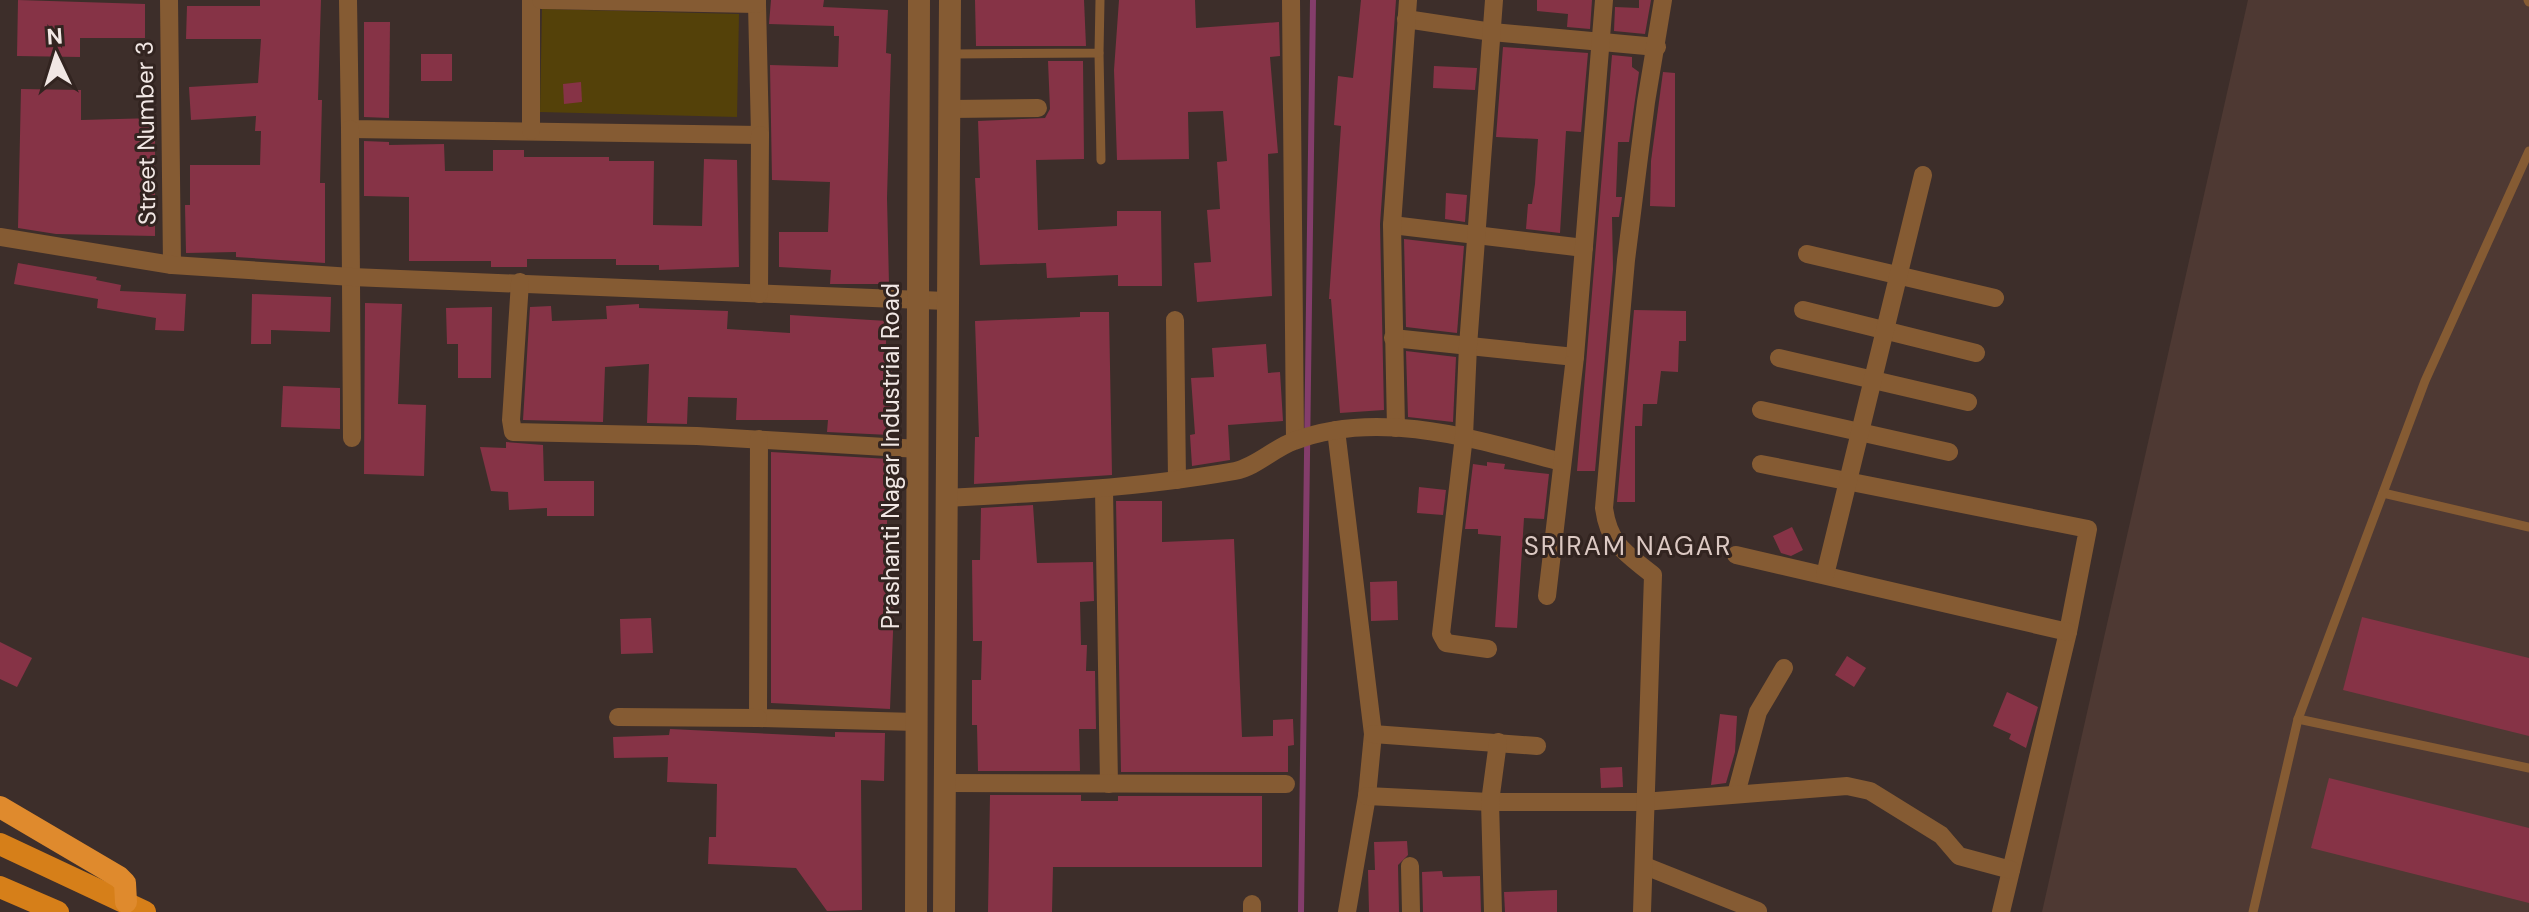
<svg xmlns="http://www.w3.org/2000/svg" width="2529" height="912" viewBox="0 0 2529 912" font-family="'DM Sans',sans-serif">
<rect width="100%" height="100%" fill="#3d2e2a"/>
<path fill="#4e3933" d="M2248,0H2529V912H2042Z"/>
<path fill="#544109" d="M542,9L739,14L737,117L540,112Z"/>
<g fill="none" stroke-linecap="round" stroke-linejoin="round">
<path stroke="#843d6b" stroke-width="6" d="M1301,912L1313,0"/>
</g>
<g fill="#863346">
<path d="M18,0L145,4V38H80V57L17,56Z"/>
<path d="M260,0H321L318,100H322L320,183H325V263L236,257V252L186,253L185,205H190V165H260L261,131H255L256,116L191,120L189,87L258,83L261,39H186L187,6H260Z"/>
<path d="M771,0H824L823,7L888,10L886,53L891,54L887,198L889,284H830L831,270L779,267V232H828L830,182L772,180L770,65L838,67L839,36H834V26L769,24Z"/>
<path d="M975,0H1084L1086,46H976Z"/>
<path d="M1119,0H1195L1196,28L1279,22L1280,56L1270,57L1278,153L1268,154L1272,296L1197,302L1194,263L1211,262L1207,210L1220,209L1217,162L1227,161L1223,111L1188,112L1189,159L1117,160L1114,70Z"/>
<path d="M1361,0H1396L1380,224L1384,410L1340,413L1331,299H1329L1341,126L1334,125L1338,76L1353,78Z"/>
<path d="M1537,0H1592L1590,29L1567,27L1568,14L1537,11Z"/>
<path d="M1639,0H1651L1645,34L1614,31L1615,7L1639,8Z"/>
<path d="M364,22H390L389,118L364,117Z"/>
<path d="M1503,47L1588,53L1581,132L1566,131L1560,233L1526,229L1528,204H1532L1535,184L1538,139L1496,137Z"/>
<rect x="421" y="54" width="31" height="27"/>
<path d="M1612,55L1632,57V67L1639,72L1629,142H1618L1616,197H1622L1619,217H1612L1613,269L1595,471H1577Z"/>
<path d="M1048,61H1083L1084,159L1036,160L1038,230L1117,226V211H1161L1162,286H1118V275L1047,278L1046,263L980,265L975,178H980L978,121L1045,118L1050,109Z"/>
<path d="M1434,66L1477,68L1475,90L1433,88Z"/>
<path d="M1663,72L1675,73V207L1650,206L1651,161Z"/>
<path d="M581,82L582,102L564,104L563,84Z"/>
<path d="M21,89L81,90V120L155,118V236L56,234L18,228Z"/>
<path d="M364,141L389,142V145L444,144L445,171H493V150H524V157H609V161H654L653,225L702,226L704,159L737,160L739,267L659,270V265H616V259H527V267H491V261H409V197L364,196Z"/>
<path d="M1446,193L1467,195L1465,222L1445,219Z"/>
<path d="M1404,239L1464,246L1457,333L1406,327Z"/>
<path d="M18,263L97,277L96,280L121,285L120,291L186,294L184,331L155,330L156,318L97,308L98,299L14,284Z"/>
<path d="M252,294L331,297L330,332L271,330V344H251Z"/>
<path d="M365,303L402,304L398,404L426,405L424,476L364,474Z"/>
<path d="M639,304V308L728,311L727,329L790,333V315L887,321L885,363H892L890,435L827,432L828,420H736L737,398L688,397L687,424L647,423L649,364L605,367L603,422L523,420L530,307L551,306L552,321L607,319L606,306Z"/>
<path d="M492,307L491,378H458V344H447L446,308Z"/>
<path d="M1634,310L1686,311V341H1679L1678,372L1661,371L1657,404H1643L1642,426H1635V502H1617Z"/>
<path d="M1080,312H1109L1112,475L974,484L975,437H979L975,321L1080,317Z"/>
<path d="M1266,344L1268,373L1280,372L1283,421L1228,425L1230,460L1192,466L1190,435L1195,434L1191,378L1214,377L1212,348Z"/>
<path d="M1406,351L1456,357L1453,422L1408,417Z"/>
<path d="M283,386L340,388V429L281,427Z"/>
<path d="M506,442L543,445L544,481H594V516H547V508L509,510L508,492L491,491L480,447L506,448Z"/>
<path d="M771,452L889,459L886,555L891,556L889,607H894L890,709L771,703Z"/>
<path d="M1487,462L1505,464L1504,469L1549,474L1544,519L1524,518L1517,628L1495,627L1501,536L1478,534V529H1465L1473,464L1487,466Z"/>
<path d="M1419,487L1446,490L1443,515L1417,513Z"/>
<path d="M1116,501H1162V542L1234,539L1242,737L1273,736V720L1293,719L1294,745L1288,746V772H1121Z"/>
<path d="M1033,505L1037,563L1093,562L1094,601L1080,602L1081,645H1087L1086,671H1095L1096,729H1079L1080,771H978L977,725H972V680H981L982,641H973L972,560H980L981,508Z"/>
<path d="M1792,527L1803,550L1791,556L1781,553L1773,536Z"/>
<path d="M1397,581L1398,620L1371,621L1370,582Z"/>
<path d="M2362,617L2529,658V736L2343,690Z"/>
<path d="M651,618L653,653L621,654L620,619Z"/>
<path d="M0,642L32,658L17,687L0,679Z"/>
<path d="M1847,656L1866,668L1854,687L1835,675Z"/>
<path d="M2007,692L2038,707L2026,748L2009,739L2011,734L1993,726Z"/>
<path d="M1720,714L1737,716L1735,752L1726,783L1711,785Z"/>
<path d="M670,729L835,737V732L885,733L884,781L861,780L862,910L827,911L796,868L708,864L709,837H716L717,784L667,782L668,757L614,758L613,737L669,735Z"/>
<path d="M1622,767L1623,787L1601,788L1600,768Z"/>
<path d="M2329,778L2529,828V903L2311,848Z"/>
<path d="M990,795H1081V801H1118V796H1262V867H1053L1052,912H988Z"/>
<path d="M1407,841L1408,855L1398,865L1399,912H1369L1368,870H1375L1374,842Z"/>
<path d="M1442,871L1443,877L1480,876L1481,912H1423L1422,872Z"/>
<path d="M1557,890V912H1505L1504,892Z"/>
</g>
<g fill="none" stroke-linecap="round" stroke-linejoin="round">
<g stroke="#855b33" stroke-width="9">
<path d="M2528,0L2529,2"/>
<path d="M1099,53L1101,160"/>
<path d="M952,54L1099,53L1100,0"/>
<path d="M2383,493L2529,527"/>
<path d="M2298,719L2529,768"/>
<path d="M2253,912L2298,719L2425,381L2529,151"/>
</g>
<g stroke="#855b33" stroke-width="18">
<path d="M169,0L172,265"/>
<path d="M348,0L350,129L760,135L757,4"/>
<path d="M531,0V131"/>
<path d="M541,0L757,4V0"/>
<path d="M1291,0L1295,440"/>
<path d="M1406,19L1492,32L1657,47"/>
<path d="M950,109L1038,108"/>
<path d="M350,129L352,438"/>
<path d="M1392,225L1584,248"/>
<path d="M0,237L172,265L352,277L946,301"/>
<path d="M1807,254L1995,298"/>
<path d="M520,282L511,420L513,432L697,436L919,449"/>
<path d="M759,294L760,135"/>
<path d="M1803,310L1976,353"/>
<path d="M1175,320L1177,480"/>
<path d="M1393,338L1575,357"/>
<path d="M1779,358L1968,402"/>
<path d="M1761,410L1949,452"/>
<path d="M1396,428L1392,225L1408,0"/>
<path d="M1336,430L1373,734L1367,796L1347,912"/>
<path d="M759,439L758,718L917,722"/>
<path d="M1761,464L2088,529L2068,632L2001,912"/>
<path d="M1104,490L1109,784"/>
<path d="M945,498C1042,493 1139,488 1235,471C1256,467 1274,448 1294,441C1379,408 1478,440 1562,462"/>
<path d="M1736,555L2068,632"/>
<path d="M1825,575L1923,175"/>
<path d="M1547,596L1575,357L1604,0"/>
<path d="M1488,649L1446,643L1441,634L1464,436L1468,346L1494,0"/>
<path d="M618,717L758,718"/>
<path d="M1373,734L1537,746"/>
<path d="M946,783L1286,784"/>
<path d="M1736,794L1758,712L1784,668"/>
<path d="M1367,796L1490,802H1643L1847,786L1870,791L1941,835L1959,856L2011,870"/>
<path d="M1410,866L1411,912"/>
<path d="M1645,866L1758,911"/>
<path d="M1252,904V912"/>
<path d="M1493,912L1490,802L1498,742"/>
<path d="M1642,912L1653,575C1626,553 1609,545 1604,508L1626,260L1646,102L1663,0"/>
</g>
<g stroke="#855b33" stroke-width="22">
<path d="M916,912L919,0"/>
<path d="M944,912L950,0"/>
</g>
<g stroke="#d67f19" stroke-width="22">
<path d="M0,844L145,912"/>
<path d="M0,887L58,912"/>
</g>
<path stroke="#df8a2d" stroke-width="22" d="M0,807L119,877L125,883L126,902"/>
</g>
<g text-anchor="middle" stroke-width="6" stroke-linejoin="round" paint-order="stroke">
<g font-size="24" fill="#f1e7e4" stroke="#322420">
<text transform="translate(146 133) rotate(-91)" y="8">Street Number 3</text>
<text transform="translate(891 456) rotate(-90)" y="8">Prashanti Nagar Industrial Road</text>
</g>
<g font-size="26" letter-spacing="2" fill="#dcc9c3" stroke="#322420">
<text x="1628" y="555">SRIRAM NAGAR</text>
</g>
</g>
<g transform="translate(56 56) rotate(356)" stroke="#322420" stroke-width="6" paint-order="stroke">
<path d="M0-6L14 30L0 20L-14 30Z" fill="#f1e7e4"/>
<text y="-12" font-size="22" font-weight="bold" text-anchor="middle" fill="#f1e7e4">N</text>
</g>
</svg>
